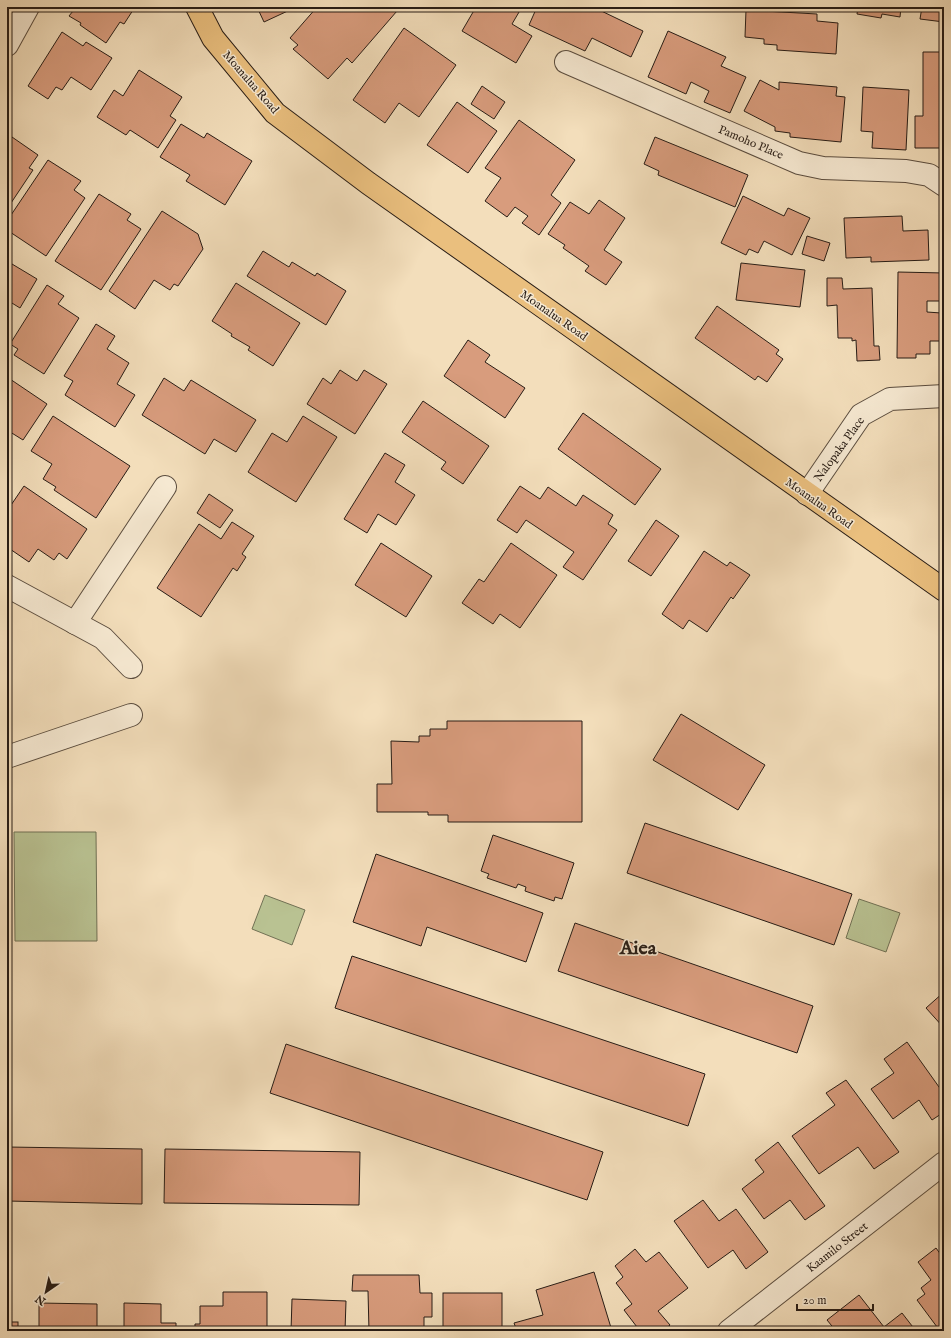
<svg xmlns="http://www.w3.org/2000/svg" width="951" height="1338" viewBox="0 0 951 1338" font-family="'IM FELL English',serif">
<rect width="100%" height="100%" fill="#f3debb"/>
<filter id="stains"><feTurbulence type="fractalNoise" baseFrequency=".005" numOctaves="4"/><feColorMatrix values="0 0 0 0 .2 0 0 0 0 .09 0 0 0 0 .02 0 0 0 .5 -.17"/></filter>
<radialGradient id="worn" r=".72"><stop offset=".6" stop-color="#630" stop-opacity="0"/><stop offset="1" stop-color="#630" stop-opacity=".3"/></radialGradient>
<g fill="#b9c292" stroke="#707054">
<path d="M14,832H96L97,941H15Z"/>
<path d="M265,895L305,910L292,945L252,929Z"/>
<path d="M859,899L900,913L886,952L846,938Z"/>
</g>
<g fill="#d89c7d" stroke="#281d16">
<path d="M67,7H135L124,24L120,22L106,43L80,25L81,23L69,16L73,11Z"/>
<path d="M257,7H291L292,9L264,22Z"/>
<path d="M317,7H392L397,11L352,63L347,58L328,79L293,49L298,45L290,38Z"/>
<path d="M476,7H522L512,24L532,36L516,63L462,31Z"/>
<path d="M537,7H593L643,31L631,57L592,38L585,51L529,25Z"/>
<path d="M858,7H901L900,17L882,14L881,18L857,14Z"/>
<path d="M922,7H944V22L920,19Z"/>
<path d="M746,10L817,14V21L838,23L836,54L777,50V45L764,44V39L745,37Z"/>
<path d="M404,28L456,65L419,117L399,103L385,123L353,100Z"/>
<path d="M668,31L726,57L721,66L746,77L730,113L704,102L709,91L691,82L686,94L648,77Z"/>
<path d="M62,32L83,46L86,42L112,58L91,90L71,77L62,90L56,87L48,99L28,86Z"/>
<path d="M923,52H944V148H915V116H923Z"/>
<path d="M139,70L182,97L170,116L176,120L158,148L130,130L126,135L97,117L114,90L123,96Z"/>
<path d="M760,80L779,90V82L837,87L836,96L845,97L841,142L790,137V133L775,131V127L744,111Z"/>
<path d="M482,86L505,102L494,119L471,104Z"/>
<path d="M863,87L909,90L906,150L872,148L873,132L861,131Z"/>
<path d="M457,102L497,131L468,173L427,145Z"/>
<path d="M519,120L575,160L551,195L561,203L539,235L522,223L528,216L515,207L507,217L485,201L501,178L485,168Z"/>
<path d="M181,124L204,138L207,133L252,161L225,205L186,181L190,175L160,157Z"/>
<path d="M12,137L38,155L29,168L33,170L7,209V145Z"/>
<path d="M655,137L748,175L735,207L658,175L659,171L644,164Z"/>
<path d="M48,160L81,181L74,190L85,198L46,256L7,230V221Z"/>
<path d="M99,194L131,214L127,220L141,229L101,290L55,261Z"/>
<path d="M743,196L784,216L788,208L810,218L792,255L764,241L758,253L749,249L746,255L721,243Z"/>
<path d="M599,200L625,218L604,250L622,262L606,285L585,271L589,266L563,248L565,245L548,234L570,202L589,214Z"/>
<path d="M162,211L198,234L203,249L178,286L174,284L170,290L154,280L135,309L109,291Z"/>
<path d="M902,216L903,231L928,230L929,260L871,262V257L846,258L844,218Z"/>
<path d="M807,236L830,243L824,261L802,254Z"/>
<path d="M263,251L289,267L292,262L315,276L317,273L346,291L326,325L247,276Z"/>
<path d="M7,261L37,279L20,308L7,300Z"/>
<path d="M741,263L805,270L800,307L736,300Z"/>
<path d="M898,272L944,273V301H927V312L941,313V341H930V354H916V358H897Z"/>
<path d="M827,278H842L843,289L872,288L874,346H879L880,360L857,361L856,340L852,341V338H838L837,305L827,306Z"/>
<path d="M236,283L300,323L273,366L248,350L250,347L231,336L232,334L212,321Z"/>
<path d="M47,285L64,296L58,304L79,318L44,374L14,355L18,349L10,344Z"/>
<path d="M717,306L779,350L776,354L783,359L767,382L758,376L755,380L695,338Z"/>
<path d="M96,324L115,336L107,349L129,363L117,384L135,395L115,427L65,395L73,381L64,376Z"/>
<path d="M468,340L490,355L485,362L525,388L505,418L444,376Z"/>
<path d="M340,370L357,381L364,370L387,384L355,434L307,404L323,378L331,384Z"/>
<path d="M7,377L47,404L23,440L7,430Z"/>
<path d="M164,378L184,391L191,380L256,420L236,452L214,439L205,454L142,415Z"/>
<path d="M423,401L489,446L463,484L441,469L446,462L402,432Z"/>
<path d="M583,413L661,469L635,505L558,449Z"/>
<path d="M53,416L130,466L96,518L54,490L56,487L43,479L52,464L31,451Z"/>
<path d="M303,416L337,437L296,502L248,472L272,433L287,442Z"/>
<path d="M385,453L405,465L395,482L415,495L396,525L378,514L367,533L344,519Z"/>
<path d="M24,486L87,529L67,559L59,553L54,560L38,549L29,562L7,547V511Z"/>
<path d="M520,486L540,499L548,487L576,506L583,495L613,515L608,524L617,530L583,580L563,567L574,552L526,520L517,533L497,520Z"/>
<path d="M209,494L233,510L220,528L197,513Z"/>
<path d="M656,520L679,536L651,576L628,561Z"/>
<path d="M232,522L254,536L242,554L246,557L237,571L233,568L201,617L157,588L199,524L221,539Z"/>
<path d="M381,543L432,576L406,617L355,585Z"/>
<path d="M511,543L557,575L520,628L500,614L493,624L462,603L479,579L484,582Z"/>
<path d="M704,551L727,566L730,562L750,575L733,599L731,597L707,632L689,620L683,629L662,614Z"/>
<path d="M681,714L765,765L738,810L653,760Z"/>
<path d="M447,721H582V822H448V815H428V812H377V784H392L391,741L419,742V736H430V729H447Z"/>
<path d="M645,823L852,894L834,945L627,873Z"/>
<path d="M493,835L574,863L562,899L555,897L554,901L525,891L526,887L518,884L516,888L487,878L489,874L481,871Z"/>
<path d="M376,854L543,913L526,962L427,927L421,946L353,922Z"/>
<path d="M575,923L813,1006L797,1053L558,971Z"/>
<path d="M352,956L705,1074L688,1126L335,1008Z"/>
<path d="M944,992V1028L926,1008Z"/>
<path d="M907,1042L944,1094V1112L932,1120L919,1100L893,1119L871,1089L894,1073L884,1059Z"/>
<path d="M286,1044L603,1152L587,1200L270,1093Z"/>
<path d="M846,1080L899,1152L874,1169L858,1147L819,1174L792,1136L835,1105L826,1093Z"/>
<path d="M778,1142L825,1206L805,1220L790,1200L764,1219L742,1189L764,1172L755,1160Z"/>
<path d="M7,1147L142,1149V1204L7,1201Z"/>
<path d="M165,1149L360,1152L359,1205L164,1203Z"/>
<path d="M703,1200L719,1221L736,1209L768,1252L746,1269L733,1250L708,1268L674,1221Z"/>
<path d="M936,1248L944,1259V1331H940L917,1300L925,1294L921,1288L931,1280L918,1262Z"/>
<path d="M635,1249L646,1262L659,1252L688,1288L658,1311L670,1325L663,1331H640L624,1310L632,1304L616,1283L623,1277L615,1266Z"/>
<path d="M594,1272L612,1331H517L514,1323L543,1315L536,1290Z"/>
<path d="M353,1275H419L420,1293H432V1317H424V1331H369L368,1291H352Z"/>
<path d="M223,1292H267V1331H195V1324H200V1306H223Z"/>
<rect x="443" y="1293" width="59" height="38"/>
<path d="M859,1295L884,1327L902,1313L916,1331H836L827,1320Z"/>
<path d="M292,1299L346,1301L345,1331H291Z"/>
<path d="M39,1303L97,1304V1331H39Z"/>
<path d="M124,1303L161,1304V1323H176V1331H124Z"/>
<rect x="7" y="1322" width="11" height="9"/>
</g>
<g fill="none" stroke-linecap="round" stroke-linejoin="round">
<defs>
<g id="minor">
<path d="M7,45L28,7"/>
<path d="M566,62L799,163L823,168L906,171L929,175L944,185"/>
<path d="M807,494L861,415L890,399L944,396"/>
<path d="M7,586L103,638L131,667"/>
<path d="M75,623L165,487"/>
<path d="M7,757L131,715"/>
<path d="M729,1331L944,1163"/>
</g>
<path id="major" d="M197,7L213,38L275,113L368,183L944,590"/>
</defs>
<use href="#minor" stroke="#5b4d3f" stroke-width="24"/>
<use href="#major" stroke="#281d16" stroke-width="24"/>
<use href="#minor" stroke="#f7ead3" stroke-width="22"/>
<use href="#major" stroke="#eabf7e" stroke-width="22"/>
</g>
<g text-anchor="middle" stroke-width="3" stroke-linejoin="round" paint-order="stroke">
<g font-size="12" fill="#281d16" stroke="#f7ead3">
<text transform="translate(251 82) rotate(49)" y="4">Moanalua Road</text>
<text transform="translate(751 142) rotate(23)" y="4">Pamoho Place</text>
<text transform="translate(554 315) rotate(35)" y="4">Moanalua Road</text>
<text transform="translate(839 449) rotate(-54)" y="4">Nalopaka Place</text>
<text transform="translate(819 503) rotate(35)" y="4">Moanalua Road</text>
<text transform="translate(837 1247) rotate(-38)" y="4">Kaamilo Street</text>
</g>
<g font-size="20" font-weight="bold" fill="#281d16" stroke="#f7ead3">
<text x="638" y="954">Aiea</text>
</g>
</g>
<rect width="951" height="1338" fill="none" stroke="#f3debb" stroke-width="24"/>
<rect x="8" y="8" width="935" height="1322" fill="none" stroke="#281d16" stroke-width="2"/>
<rect x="12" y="12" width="927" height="1314" fill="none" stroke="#281d16"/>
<g transform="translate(46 1292) rotate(214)" stroke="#f7ead3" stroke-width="3" paint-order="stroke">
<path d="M0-3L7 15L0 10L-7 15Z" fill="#281d16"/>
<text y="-6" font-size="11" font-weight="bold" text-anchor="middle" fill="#281d16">N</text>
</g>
<path d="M797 1304v6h76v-6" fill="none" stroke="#281d16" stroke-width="2"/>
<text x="803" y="1304" font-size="12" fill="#281d16" stroke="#f7ead3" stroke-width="3" paint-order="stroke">20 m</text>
<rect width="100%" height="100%" filter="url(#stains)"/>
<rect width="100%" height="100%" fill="url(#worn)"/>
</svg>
